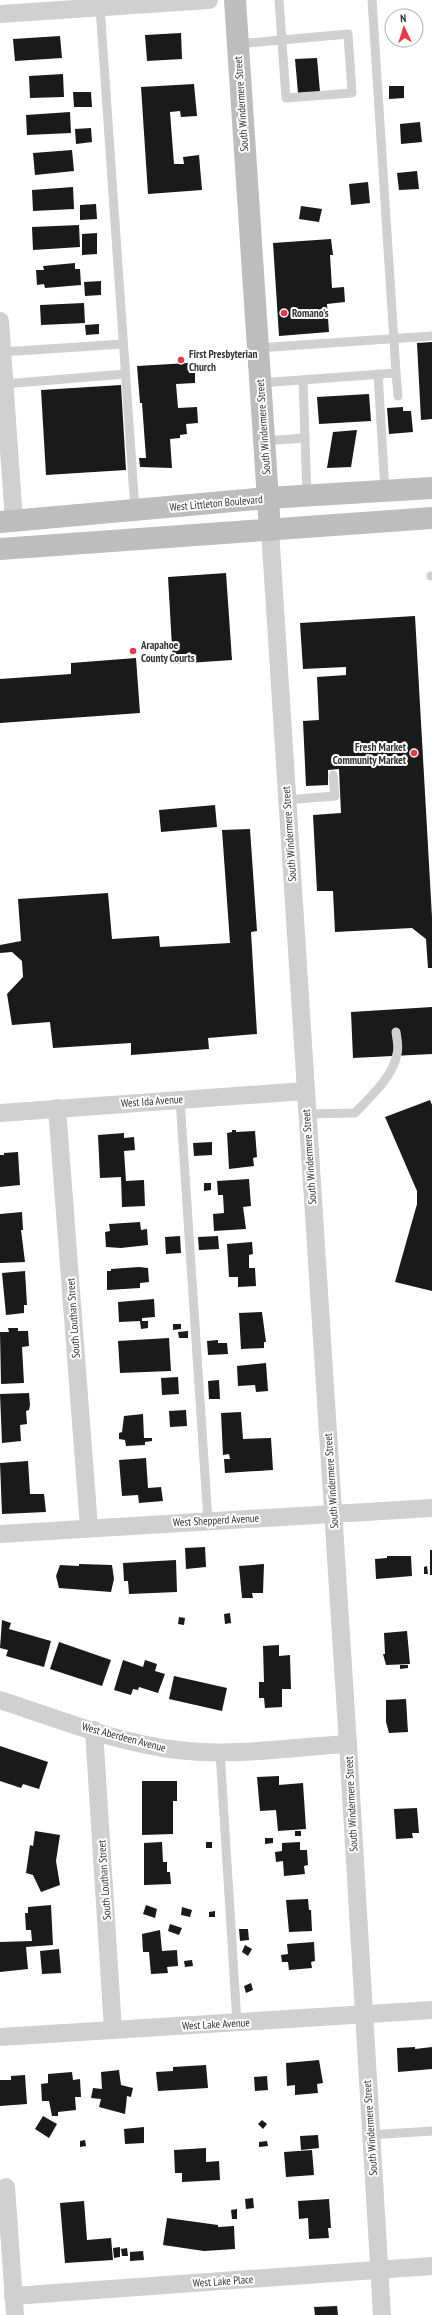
<svg xmlns="http://www.w3.org/2000/svg" width="432" height="2315" viewBox="0 0 432 2315" font-family="'PT Sans Narrow',sans-serif">
<rect width="100%" height="100%" fill="#fff"/>
<g fill="#1a1a1a">
<path d="M181,33L182,59L147,61L145,35Z"/>
<path d="M60,36L62,58L15,61L13,39Z"/>
<path d="M317,58L320,92L298,93L295,59Z"/>
<path d="M63,74L64,97L30,98L29,76Z"/>
<path d="M194,84L197,116L181,117L180,111L170,112L174,164H184L183,157L199,155L202,190L148,194L141,87Z"/>
<path d="M389,86H404V98L389,99Z"/>
<path d="M73,92H91L92,107H74Z"/>
<path d="M70,112L71,133L27,135L26,115Z"/>
<path d="M420,122L422,142L401,144L400,124Z"/>
<path d="M91,128L92,142L76,144L75,129Z"/>
<path d="M72,150L74,171L35,175L33,153Z"/>
<path d="M417,171L419,189L399,190L397,173Z"/>
<path d="M368,182L370,203L351,205L349,184Z"/>
<path d="M73,187L74,209L33,211L32,190Z"/>
<path d="M96,204L97,219L80,220V205Z"/>
<path d="M301,206L322,209L319,222L299,219Z"/>
<path d="M79,225L80,247L33,250L32,227Z"/>
<path d="M97,233V254L82,255V234Z"/>
<path d="M331,239L333,255H330L332,288L344,287L345,302L327,304L329,332L279,336L273,243Z"/>
<path d="M75,263V269H80L81,285L45,288L44,284L37,285L36,270H44L43,266Z"/>
<path d="M101,281V295L85,296L84,282Z"/>
<path d="M84,303L85,323L41,325L40,305Z"/>
<path d="M99,324V334L86,335L85,325Z"/>
<path d="M432,342V419L421,420L417,343Z"/>
<path d="M188,363L189,373H195V383L176,384L178,408L197,407L198,423L186,424L187,434L180,435V438L170,439L172,468L140,467L139,458H146L142,403H140L137,366Z"/>
<path d="M121,385L126,470L46,475L41,390Z"/>
<path d="M369,394L371,421L319,424L317,397Z"/>
<path d="M403,407V411H411L413,432L389,434L387,408Z"/>
<path d="M357,430L351,467L327,468L333,432Z"/>
<path d="M226,573L232,660L173,664L168,577Z"/>
<path d="M415,616L432,917V968H428L426,939L412,928L335,932L333,891H317L313,815L341,813L339,769L328,770V785L306,786L303,721L319,720L317,677L346,675V667L303,669L300,623Z"/>
<path d="M136,658L140,713L0,723V679L71,674V663Z"/>
<path d="M215,805L217,827L161,832L159,810Z"/>
<path d="M250,829L257,931L251,932L257,1034L208,1038L209,1049L131,1055V1043L53,1048L50,1022L12,1025L7,994L23,977L22,961L12,952L0,953V945L21,941L18,899L108,893L112,939L159,936L160,947L230,943L222,830Z"/>
<path d="M432,1007V1054L353,1058L351,1012Z"/>
<path d="M430,1100L432,1105V1291L395,1282L417,1204V1191L385,1117Z"/>
<path d="M232,1130H236V1132L255,1131L257,1157L253,1158L254,1166L229,1169L227,1133L232,1132Z"/>
<path d="M124,1133V1138L134,1137L135,1150L124,1151L126,1181L144,1180L145,1206L122,1207L121,1177L100,1178L98,1135Z"/>
<path d="M212,1142V1155L194,1156L193,1143Z"/>
<path d="M18,1152L20,1185L0,1187V1155H4V1153Z"/>
<path d="M249,1179L251,1206L243,1207L246,1229L214,1231L213,1214L224,1213L223,1195H218L217,1181Z"/>
<path d="M204,1183H211V1190L204,1191Z"/>
<path d="M22,1212L23,1230H21L25,1262L0,1263V1214Z"/>
<path d="M140,1222L141,1230L147,1229L148,1245L121,1248L106,1247L105,1232L110,1231L109,1224Z"/>
<path d="M180,1236L181,1253L166,1254L165,1237Z"/>
<path d="M218,1236L219,1249L199,1250L198,1237Z"/>
<path d="M252,1242L253,1254L249,1255V1268H255L256,1286L238,1287V1277H229L227,1244Z"/>
<path d="M139,1267L148,1268L149,1282L140,1283V1288L107,1290V1271H111V1269Z"/>
<path d="M25,1271L27,1305H24V1313L6,1315L2,1273Z"/>
<path d="M154,1299L155,1317L142,1318V1321H148V1328L141,1329L140,1321L119,1322L118,1302Z"/>
<path d="M262,1312L266,1342H264V1348L241,1349L239,1313Z"/>
<path d="M173,1324H181V1329L173,1330Z"/>
<path d="M8,1328H18V1331H28L29,1346L22,1347L24,1383L1,1384L0,1332H9Z"/>
<path d="M188,1331V1338H179L178,1332Z"/>
<path d="M169,1338L171,1371L120,1373L118,1341Z"/>
<path d="M218,1340V1343H227L228,1354L208,1355L207,1341Z"/>
<path d="M266,1363L268,1391L256,1392L255,1385L238,1386L237,1366Z"/>
<path d="M178,1377L179,1394L162,1395L161,1378Z"/>
<path d="M219,1380L220,1399H209L208,1381Z"/>
<path d="M29,1393L30,1405L29,1410L26,1411L27,1424L20,1425L21,1441L2,1443L0,1394Z"/>
<path d="M186,1410L187,1426L170,1427L169,1411Z"/>
<path d="M241,1412L243,1439L271,1438L273,1470L225,1473L224,1459H230L229,1454L223,1455L221,1413Z"/>
<path d="M143,1414L144,1438H152V1441L145,1442V1445L126,1446L125,1440L119,1439V1433L122,1432L124,1416Z"/>
<path d="M146,1458L148,1488L161,1487L163,1501L139,1503L138,1495L122,1496L119,1460Z"/>
<path d="M28,1461L30,1494H44L46,1512L2,1514L0,1463Z"/>
<path d="M205,1547L206,1567L186,1569L185,1548Z"/>
<rect x="430" y="1550" width="2" height="25"/>
<path d="M387,1556H411L412,1576L376,1579L375,1559L387,1558Z"/>
<path d="M176,1560L177,1592L129,1594L128,1581H124L123,1563Z"/>
<path d="M79,1564L112,1565L114,1579L111,1592L59,1588L56,1576L60,1565L79,1566Z"/>
<path d="M264,1564L263,1593H252L253,1598H242L239,1566Z"/>
<path d="M427,1566L428,1574H424V1567Z"/>
<path d="M230,1613L231,1623L225,1624L224,1614Z"/>
<path d="M179,1617L185,1618L184,1625L178,1624Z"/>
<path d="M2,1620L11,1623L9,1629L51,1641L44,1667L6,1656L8,1650L0,1648Z"/>
<path d="M407,1631L410,1664L386,1665L383,1654H385L384,1633Z"/>
<path d="M59,1642L111,1660L102,1686L50,1669Z"/>
<path d="M279,1645V1656L290,1655L291,1689H282V1707L265,1708L264,1698H259V1682H264L263,1646Z"/>
<path d="M123,1660L143,1667L145,1660L157,1664L155,1671L165,1674L158,1693L139,1687L138,1690L133,1689L131,1695L114,1690Z"/>
<path d="M400,1665H408V1668L400,1669Z"/>
<path d="M174,1676L227,1688L222,1711L169,1699Z"/>
<path d="M406,1699L408,1732L389,1733L386,1722V1700Z"/>
<path d="M0,1746L48,1762L39,1789L23,1784L21,1788L0,1781Z"/>
<path d="M279,1776V1785L303,1783L306,1829L278,1831L276,1810L260,1811L257,1777Z"/>
<path d="M142,1781H177V1801H173V1834L142,1835Z"/>
<path d="M417,1808L419,1833H412L413,1838L396,1839L394,1809Z"/>
<path d="M35,1831L60,1835L56,1861L60,1885L41,1892L33,1875L26,1873L30,1845L33,1846Z"/>
<rect x="295" y="1831" width="6" height="5"/>
<path d="M265,1838H273V1843L265,1844Z"/>
<path d="M162,1842L163,1862H167V1872H170L171,1884L144,1885V1843Z"/>
<rect x="206" y="1842" width="6" height="6"/>
<path d="M300,1842V1850H307L308,1865L304,1866L305,1874L284,1876L283,1861L276,1862L275,1852L282,1851V1843Z"/>
<path d="M308,1899L309,1910H311L312,1931L289,1932L286,1900Z"/>
<path d="M51,1905L53,1945L26,1947L28,1969L0,1972V1942L32,1941L31,1930H26L25,1913H28V1907Z"/>
<path d="M146,1905L157,1909L155,1918L143,1914Z"/>
<path d="M182,1907L192,1910L190,1917L181,1915Z"/>
<path d="M215,1911V1917H209V1912Z"/>
<path d="M170,1924L182,1928L179,1935L168,1931Z"/>
<path d="M239,1929H248L249,1940L240,1941Z"/>
<path d="M160,1930L162,1951L177,1950L178,1966L167,1967L168,1973L151,1974L149,1952H143L142,1934Z"/>
<path d="M314,1942L315,1961L311,1962L312,1968L289,1970L288,1962H282L281,1955L288,1954L287,1944Z"/>
<path d="M245,1945L252,1949L248,1956L242,1952Z"/>
<path d="M59,1949L61,1973L42,1974L40,1951Z"/>
<path d="M192,1960L193,1966L185,1967L184,1961Z"/>
<path d="M251,1983L253,1990L246,1993L244,1986Z"/>
<path d="M415,2047V2049L432,2047V2069L398,2072L397,2048Z"/>
<path d="M319,2060L323,2083L317,2084L318,2093L295,2095V2085L287,2086L286,2063Z"/>
<path d="M206,2065L208,2088L158,2091L156,2072L173,2071V2067Z"/>
<path d="M119,2070L121,2085L133,2088L131,2097L127,2096L125,2114L99,2107L101,2099L91,2098L93,2088L102,2089L101,2072Z"/>
<path d="M72,2072L73,2080L80,2079L81,2097H75L76,2110L58,2112V2116H52L49,2101H42L41,2084L48,2083V2074Z"/>
<path d="M25,2075L27,2104L0,2106V2080H11V2076Z"/>
<path d="M267,2076L268,2090L255,2091L254,2077Z"/>
<path d="M43,2116L57,2124L49,2138L35,2129Z"/>
<path d="M262,2120L267,2124L263,2129L258,2124Z"/>
<path d="M144,2127V2143L125,2144L124,2129Z"/>
<path d="M318,2135L319,2148L301,2150L300,2136Z"/>
<path d="M85,2140L86,2146L80,2147V2141Z"/>
<path d="M267,2141L268,2146L259,2147V2142Z"/>
<path d="M206,2148V2162L219,2161L220,2180L182,2182V2173H175L174,2150Z"/>
<path d="M312,2150L314,2175L286,2177L284,2152Z"/>
<path d="M253,2198L254,2208L246,2209L245,2199Z"/>
<path d="M329,2199L331,2228H328L329,2238L309,2239L308,2218L299,2219L298,2201Z"/>
<path d="M84,2201L87,2240L111,2238L113,2260L65,2263L60,2203Z"/>
<path d="M237,2209V2219H232L231,2210Z"/>
<path d="M167,2218L218,2225V2227L234,2226L235,2249L204,2251L163,2245Z"/>
<path d="M120,2247V2257L114,2258L113,2248Z"/>
<path d="M127,2248L128,2256H122L121,2249Z"/>
<path d="M143,2251L144,2260L130,2261V2252Z"/>
<path d="M337,2306L338,2315H315L314,2307Z"/>
</g>
<g fill="none" stroke-linecap="round" stroke-linejoin="round">
<g stroke="#d0d0d0" stroke-width="9">
<path d="M100,7L135,510"/>
<path d="M237,44L348,34L352,93L286,98L279,0"/>
<path d="M257,348L432,336"/>
<path d="M2,352L123,344"/>
<path d="M396,373L398,396"/>
<path d="M378,374L385,490"/>
<path d="M303,380L307,496"/>
<path d="M260,383L396,373L372,0"/>
<path d="M4,384L125,374"/>
<path d="M264,441L305,438"/>
<path d="M431,576H432"/>
<path d="M286,800L335,796L333,775"/>
<path d="M180,1099L208,1521"/>
<path d="M306,1114L355,1113C370,1097 393,1077 397,1054C399,1048 397,1039 396,1032"/>
<path d="M220,1752L237,2023"/>
<path d="M370,2135L432,2131"/>
</g>
<g stroke="#d0d0d0" stroke-width="18">
<path d="M0,14L209,0"/>
<path d="M0,321L14,521"/>
<path d="M270,530L348,1744L382,2315"/>
<path d="M57,1108L89,1527"/>
<path d="M0,1113L305,1091"/>
<path d="M0,1534L432,1508"/>
<path d="M0,1700C58,1719 117,1743 178,1750C234,1757 292,1747 348,1744"/>
<path d="M94,1730L113,2030"/>
<path d="M0,2037L432,2010"/>
<path d="M6,2187L15,2315"/>
<path d="M13,2296L432,2266"/>
</g>
<g stroke="#bdbdbd" stroke-width="22">
<path d="M235,0L270,530"/>
<path d="M0,522L267,498L432,488"/>
<path d="M0,549L432,518"/>
</g>
</g>
<g fill="#e63946" stroke="#fff" stroke-width="1.5">
<circle cx="284" cy="313" r="4"/>
<circle cx="181" cy="360" r="4"/>
<circle cx="133" cy="651" r="4"/>
<circle cx="414" cy="753" r="4"/>
</g>
<g text-anchor="middle" stroke-width="4" stroke-linejoin="round" paint-order="stroke">
<g font-size="11" fill="#333" stroke="#fff">
<text transform="translate(241 104) rotate(-94)" y="4">South Windermere Street</text>
<text transform="translate(263 427) rotate(-94)" y="4">South Windermere Street</text>
<text transform="translate(216 503) rotate(-5)" y="4">West Littleton Boulevard</text>
<text transform="translate(289 834) rotate(-94)" y="4">South Windermere Street</text>
<text transform="translate(152 1101) rotate(-4)" y="4">West Ida Avenue</text>
<text transform="translate(309 1157) rotate(-94)" y="4">South Windermere Street</text>
<text transform="translate(73 1318) rotate(-94)" y="4">South Louthan Street</text>
<text transform="translate(331 1481) rotate(-94)" y="4">South Windermere Street</text>
<text transform="translate(216 1520) rotate(-3)" y="4">West Shepperd Avenue</text>
<text transform="translate(124 1737) rotate(15)" y="4">West Aberdeen Avenue</text>
<text transform="translate(351 1804) rotate(-93)" y="4">South Windermere Street</text>
<text transform="translate(104 1880) rotate(-94)" y="4">South Louthan Street</text>
<text transform="translate(216 2024) rotate(-3)" y="4">West Lake Avenue</text>
<text transform="translate(370 2128) rotate(-94)" y="4">South Windermere Street</text>
<text transform="translate(223 2281) rotate(-4)" y="4">West Lake Place</text>
</g>
<g font-size="11" font-weight="bold" fill="#333" stroke="#fff" text-anchor="start">
<text x="292" y="317">Romano's</text>
<text x="189" y="358">First Presbyterian<tspan x="189" dy="13">Church</tspan></text>
<text x="141" y="649">Arapahoe<tspan x="141" dy="13">County Courts</tspan></text>
<text x="406" y="751" text-anchor="end">Fresh Market<tspan x="406" dy="13">Community Market</tspan></text>
</g>
</g>
<g transform="translate(404 28) rotate(356)"><circle r="19" fill="#ffffff" stroke="#adadad"/>
<path d="M0-3L7 15L0 10L-7 15Z" fill="#e63946"/>
<text y="-6" font-size="11" font-weight="bold" text-anchor="middle" fill="#333333">N</text>
</g>
</svg>
